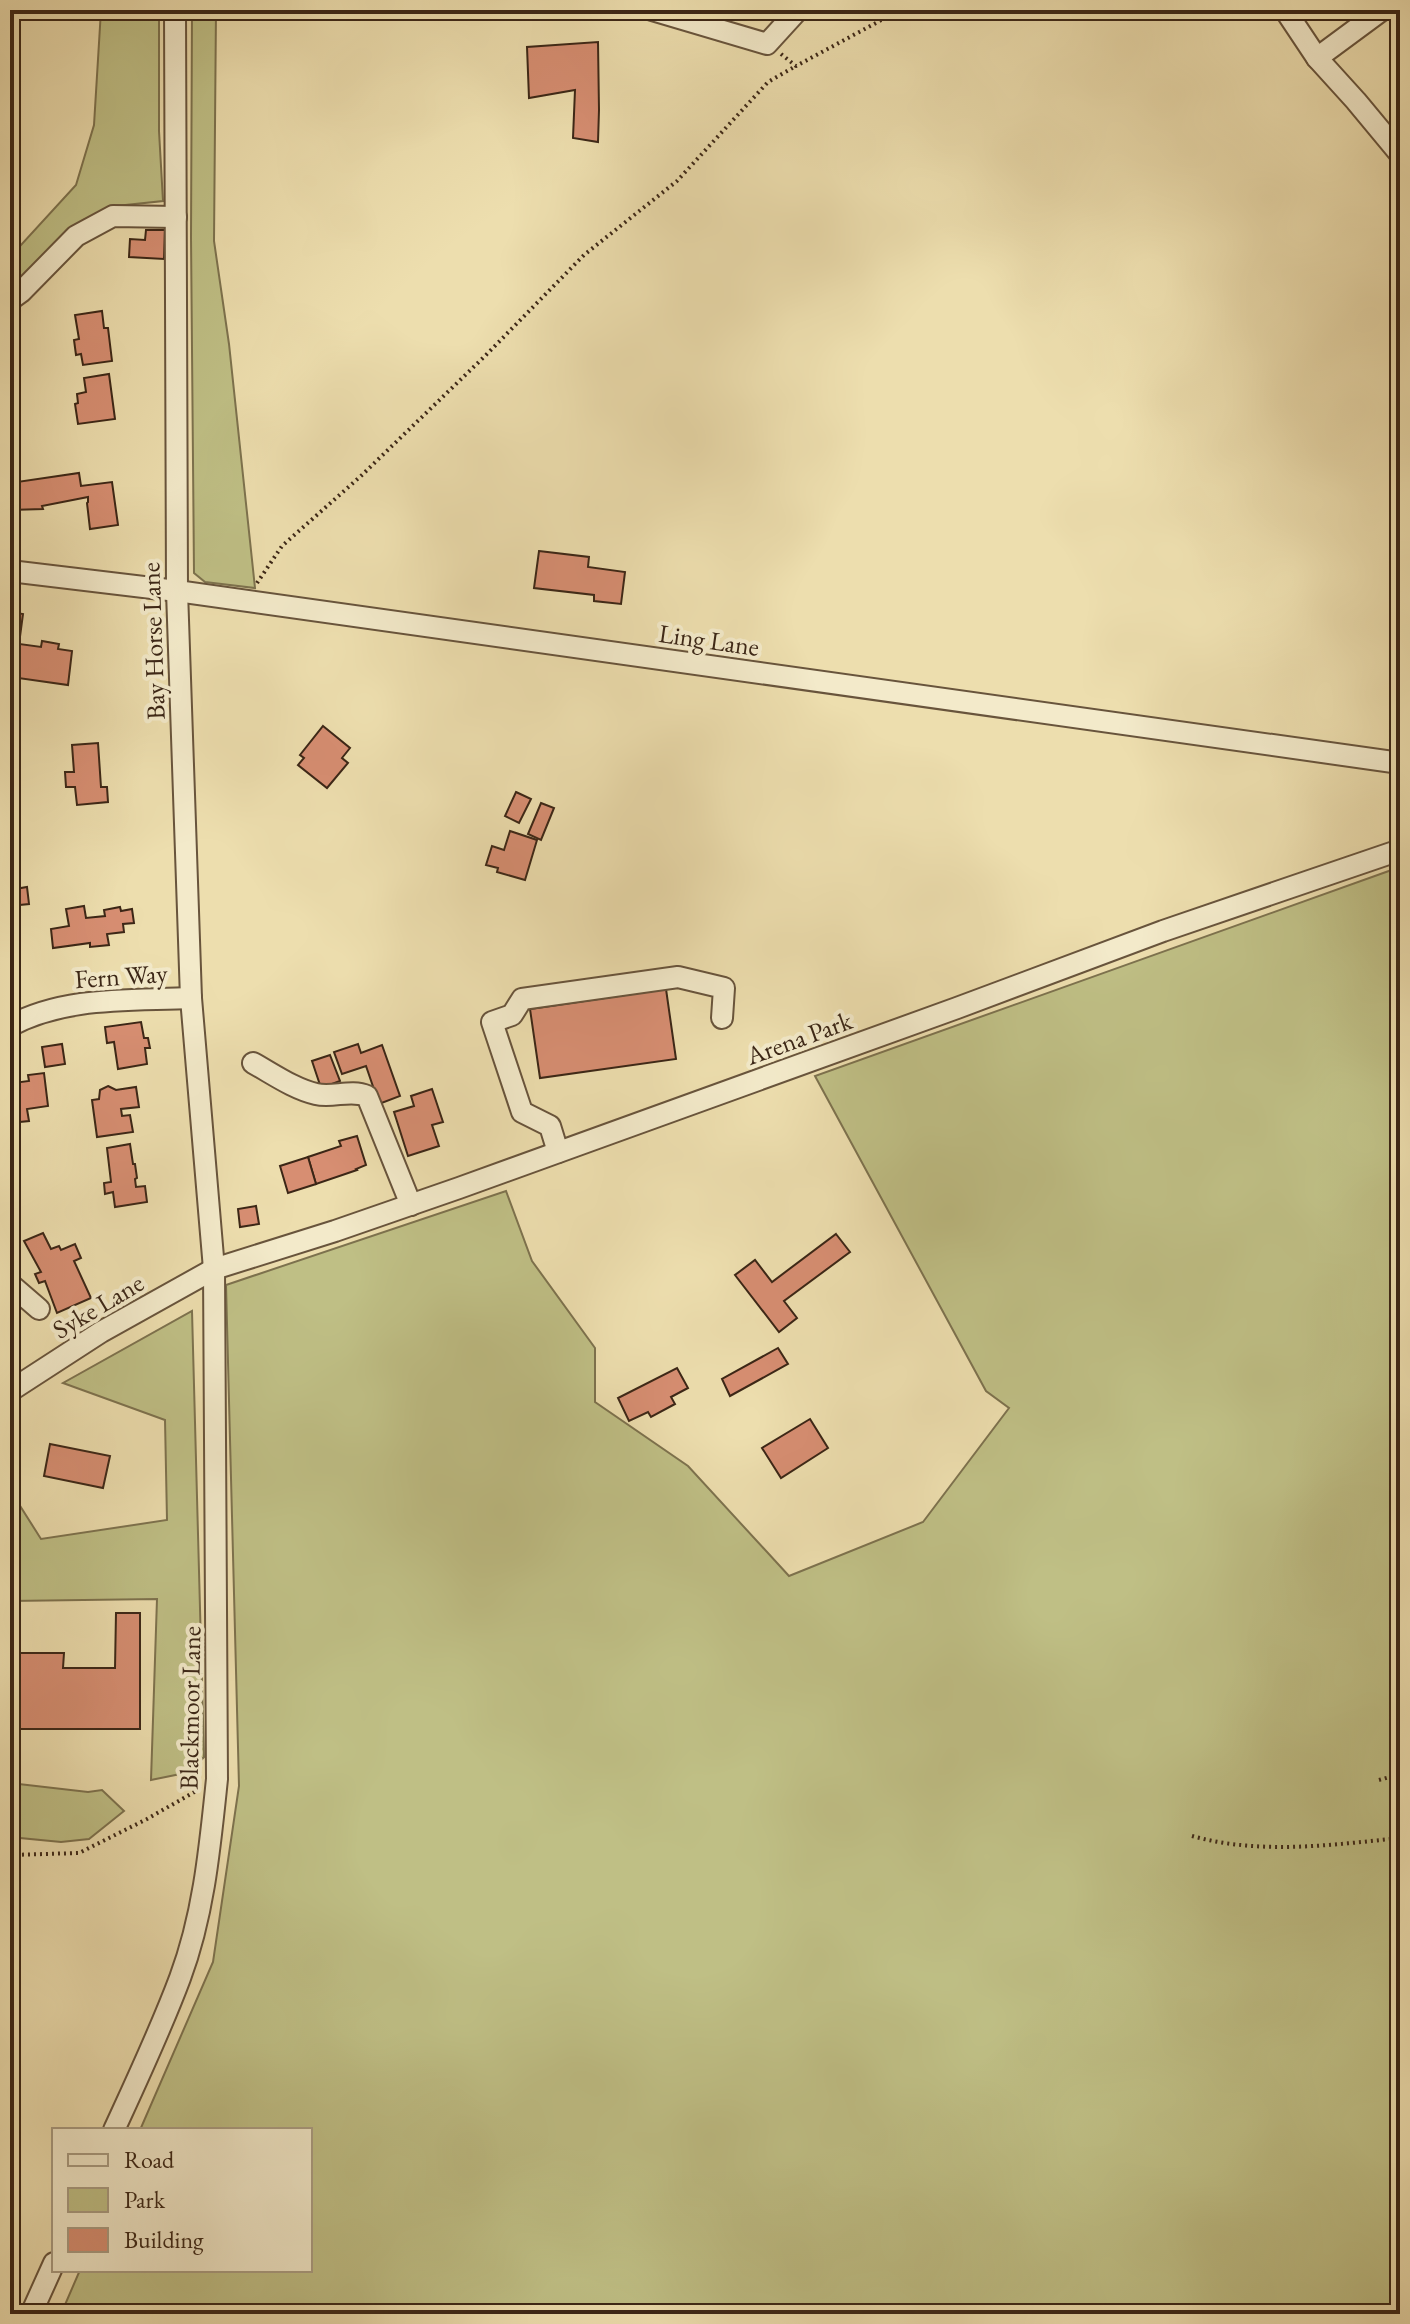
<svg xmlns="http://www.w3.org/2000/svg" width="1410" height="2324" viewBox="0 0 1410 2324" font-family="'EB Garamond',serif">
<rect width="100%" height="100%" fill="#eddeae"/>
<filter id="stains"><feTurbulence type="fractalNoise" baseFrequency=".0025" numOctaves="4"/><feColorMatrix values="0 0 0 0 .2 0 0 0 0 .09 0 0 0 0 .02 0 0 0 .5 -.17"/></filter>
<radialGradient id="worn" r=".72"><stop offset=".6" stop-color="#630" stop-opacity="0"/><stop offset="1" stop-color="#630" stop-opacity=".3"/></radialGradient>
<g fill="#bfbf85" stroke="#7d724e" stroke-width="2">
<path d="M101,10H159V131L163,201L116,206L83,220L26,276L10,287V257L76,185L94,125Z"/>
<path d="M192,10H216L214,241L229,344L255,588L205,582L194,573L191,237Z"/>
<path d="M1400,867V2314H61L80,2270H310V2130H140L213,1962L239,1786L226,1285L506,1191L532,1261L595,1348V1402L688,1466L789,1576L923,1522L1009,1408L986,1391L815,1076Z"/>
<path d="M192,1311L204,1757L190,1772L151,1780L157,1599L10,1601V1490L41,1539L167,1520L165,1420L63,1383Z"/>
<path d="M10,1783L88,1792L102,1790L124,1811L89,1839L61,1842L10,1837Z"/>
</g>
<g fill="#d78e72" stroke="#3b2616" stroke-width="2">
<path d="M598,42L599,110L598,142L573,138L575,90L529,98L527,47Z"/>
<path d="M146,230H165L164,259L129,257L130,239L145,240Z"/>
<path d="M102,311L104,328H108L112,361L83,365L81,354L76,355L74,340L79,339L75,315Z"/>
<path d="M109,374L115,419L78,424L75,404L78,403L77,394L86,392L84,378Z"/>
<path d="M79,473L81,486L112,482L118,525L90,529L87,503L88,502V497L42,506L43,509L10,510V483Z"/>
<path d="M539,551L589,557L588,567L625,572L621,604L594,601V595L534,588Z"/>
<path d="M10,612L23,614L19,644L41,647L42,641L59,644L58,649L72,651L68,685L11,677L14,662L10,661Z"/>
<path d="M323,726L350,748L342,758L348,763L327,788L298,765L304,758L300,755Z"/>
<path d="M98,743L101,787H107L108,802L77,805L75,787H66L65,772H74L72,745Z"/>
<path d="M516,792L531,799L519,823L505,816Z"/>
<path d="M541,803L554,808L541,840L528,834Z"/>
<path d="M510,831L537,840L525,880L497,872L498,868L486,865L492,846L504,850Z"/>
<path d="M10,882H14L15,889L27,887L29,904L10,906Z"/>
<path d="M84,906L86,918L105,916L104,910L120,907L121,911L132,909L134,923L123,924L124,932L107,934L109,945L90,947V943L53,948L51,929L69,926L66,909Z"/>
<path d="M666,989L676,1059L540,1078L530,1009Z"/>
<path d="M141,1022L144,1038H148L150,1048H145L147,1064L118,1069L114,1042L107,1043L105,1027Z"/>
<path d="M62,1044L65,1064L45,1067L42,1047Z"/>
<path d="M358,1044L361,1053L382,1045L400,1096L379,1104L366,1066L342,1074L334,1052Z"/>
<path d="M330,1055L340,1081L321,1088L312,1061Z"/>
<path d="M44,1073L48,1106L27,1109L29,1121L10,1123V1076H13L14,1083L29,1081L28,1075Z"/>
<path d="M108,1086L116,1090L136,1087L139,1107L121,1109L122,1116L130,1115L133,1132L97,1137L92,1100L99,1099L100,1090Z"/>
<path d="M432,1089L443,1122L432,1125L439,1146L408,1156L394,1112L414,1106L411,1096Z"/>
<path d="M357,1136L366,1165L356,1169L357,1170L316,1184L308,1157L341,1146L339,1141Z"/>
<path d="M130,1144L133,1164H135L137,1178L135,1179L136,1187L145,1186L147,1202L115,1207L113,1192L105,1194L104,1183L111,1182L107,1148Z"/>
<path d="M308,1157L316,1184L288,1193L280,1166Z"/>
<path d="M256,1206L259,1224L240,1227L238,1209Z"/>
<path d="M43,1233L51,1249L59,1246L61,1250L75,1244L81,1258L74,1261L91,1298L57,1313L45,1281L39,1283L35,1274L41,1272L24,1241Z"/>
<path d="M836,1234L850,1252L784,1301L797,1318L779,1332L735,1275L755,1260L772,1282Z"/>
<path d="M778,1348L788,1364L730,1396L722,1379Z"/>
<path d="M677,1368L688,1388L671,1397L675,1404L651,1417L648,1412L629,1421L618,1398Z"/>
<path d="M810,1419L828,1448L781,1478L762,1448Z"/>
<path d="M50,1444L110,1456L103,1488L44,1476Z"/>
<path d="M116,1613H140V1729H10L13,1653H64L63,1668H115Z"/>
</g>
<g fill="none" stroke-linecap="round" stroke-linejoin="round">
<defs>
<g id="minor">
<path d="M652,10L767,44L798,10"/>
<path d="M1285,10L1317,58L1356,101L1400,154"/>
<path d="M1317,58L1382,10"/>
<path d="M10,300L21,292L76,236L113,216L176,217"/>
<path d="M10,571L177,591L1400,763"/>
<path d="M10,1026C65,996 130,1001 191,998"/>
<path d="M253,1063C273,1074 294,1089 316,1094C333,1098 351,1089 367,1096L411,1205"/>
<path d="M558,1152L550,1126L522,1112L492,1022L512,1015L522,999L678,977L724,988L722,1018"/>
<path d="M10,1284L39,1309"/>
<path d="M10,1391L101,1332L214,1269L335,1231L459,1188L957,1008L1163,931L1400,850"/>
<path d="M114,2130C137,2080 161,2029 180,1978C204,1914 210,1846 217,1779L214,1269L191,998L177,591L175,10"/>
<path d="M31,2314L54,2263"/>
</g>
</defs>
<use href="#minor" stroke="#68543c" stroke-width="24"/>
<g stroke="#3b2616" stroke-width="4" stroke-dasharray="2 4" stroke-linecap="butt">
<path d="M781,54L796,66L900,10"/>
<path d="M257,583L282,546L362,475L486,355L584,255L677,181L768,82L796,66"/>
<path d="M1379,1780L1400,1774"/>
<path d="M1192,1836C1260,1855 1331,1845 1400,1838"/>
<path d="M10,1855L79,1853L147,1819L196,1791"/>
</g>
<use href="#minor" stroke="#f3eaca" stroke-width="20"/>
</g>
<g text-anchor="middle" stroke-width="8" stroke-linejoin="round" paint-order="stroke">
<g font-size="26" fill="#3b2616" stroke="#f3eaca">
<text transform="translate(709 640) rotate(8)" y="9">Ling Lane</text>
<text transform="translate(153 641) rotate(-92)" y="9">Bay Horse Lane</text>
<text transform="translate(121 976) rotate(-4)" y="9">Fern Way</text>
<text transform="translate(799 1038) rotate(-20)" y="9">Arena Park</text>
<text transform="translate(98 1306) rotate(-31)" y="9">Syke Lane</text>
<text transform="translate(190 1708) rotate(-89)" y="9">Blackmoor Lane</text>
</g>
</g>
<rect width="1410" height="2324" fill="none" stroke="#eddeae" stroke-width="40"/>
<rect x="12" y="12" width="1386" height="2300" fill="none" stroke="#3b2616" stroke-width="4"/>
<rect x="20" y="20" width="1370" height="2284" fill="none" stroke="#3b2616" stroke-width="2"/>
<rect x="52" y="2128" width="260" height="144" fill="#f3eaca" stroke="#a99c82" stroke-width="2"/>
<rect x="68" y="2154" width="40" height="12" fill="#f3eaca" stroke="#a99c82" stroke-width="2"/>
<text x="124" y="2168" font-size="24" fill="#3b2616">Road</text>
<rect x="68" y="2188" width="40" height="24" fill="#bfbf85" stroke="#a99c82" stroke-width="2"/>
<text x="124" y="2208" font-size="24" fill="#3b2616">Park</text>
<rect x="68" y="2228" width="40" height="24" fill="#d78e72" stroke="#a99c82" stroke-width="2"/>
<text x="124" y="2248" font-size="24" fill="#3b2616">Building</text>
<rect width="100%" height="100%" filter="url(#stains)"/>
<rect width="100%" height="100%" fill="url(#worn)"/>
</svg>
